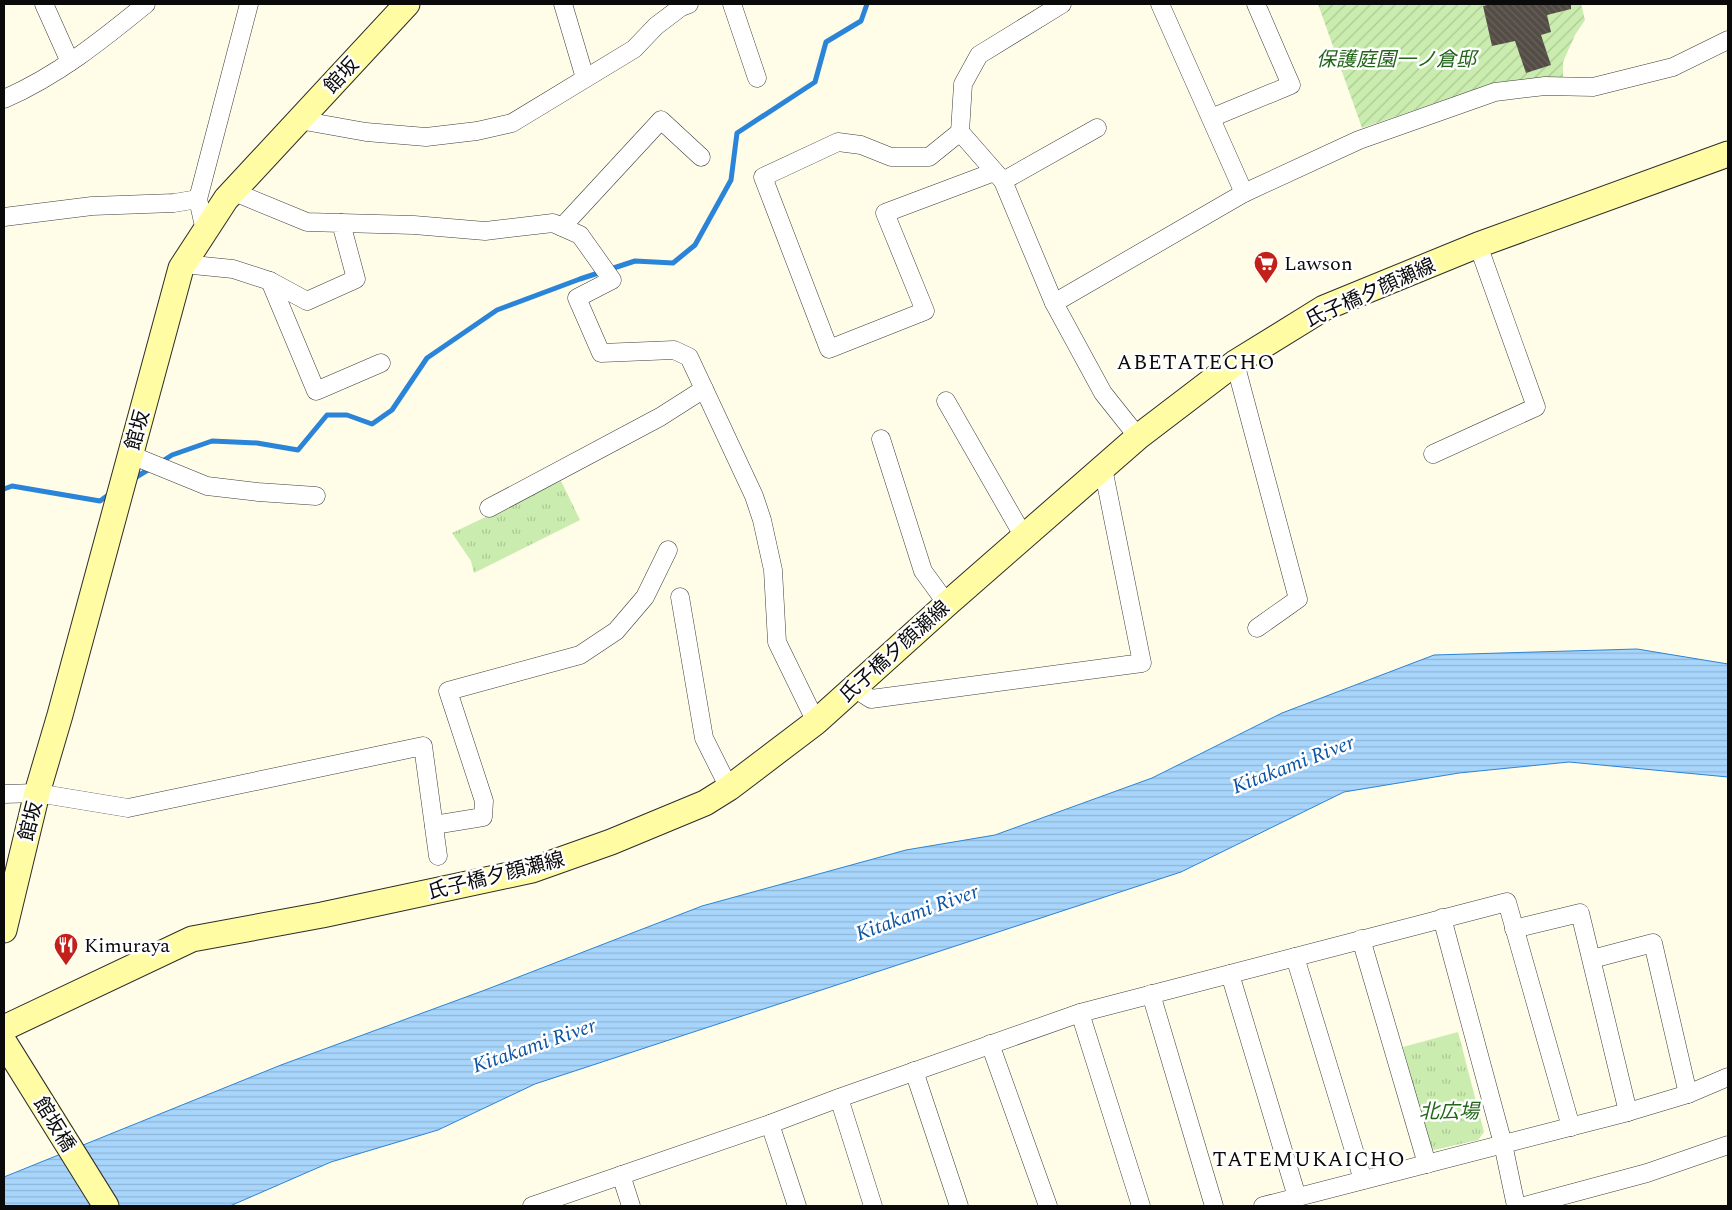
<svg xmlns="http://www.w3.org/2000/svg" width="1732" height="1210" viewBox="0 0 1732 1210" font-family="Spectral,'Noto Sans JP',serif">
<defs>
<pattern id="park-tufts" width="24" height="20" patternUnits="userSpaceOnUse" patternTransform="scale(1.25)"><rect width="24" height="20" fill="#caecaf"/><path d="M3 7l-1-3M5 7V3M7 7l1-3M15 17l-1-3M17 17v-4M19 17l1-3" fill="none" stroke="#acc995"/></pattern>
<pattern id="garden-furrows" width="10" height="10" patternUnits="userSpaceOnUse" patternTransform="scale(1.25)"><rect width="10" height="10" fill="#caecaf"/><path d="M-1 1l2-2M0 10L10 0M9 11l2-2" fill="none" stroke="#acc995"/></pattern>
<pattern id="water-rules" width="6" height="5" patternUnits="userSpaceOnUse" patternTransform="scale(1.25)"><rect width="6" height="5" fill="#a8d5fb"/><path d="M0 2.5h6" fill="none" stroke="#8fb6d6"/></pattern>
<pattern id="building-back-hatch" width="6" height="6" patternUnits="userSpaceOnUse" patternTransform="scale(1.25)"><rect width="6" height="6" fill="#544d46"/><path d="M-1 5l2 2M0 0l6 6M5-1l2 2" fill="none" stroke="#68625c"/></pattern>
</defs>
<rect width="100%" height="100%" fill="#fffce8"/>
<g fill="url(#park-tufts)">
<path d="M561,481L580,520L474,573L471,561L452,533Z"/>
<path d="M1458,1032L1484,1132L1478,1140L1434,1150L1428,1144L1403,1047Z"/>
</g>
<path fill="url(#garden-furrows)" d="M1318,4H1581L1585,20L1575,35L1563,62V78L1498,84L1447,99L1362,128Z"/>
<path fill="url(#water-rules)" stroke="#2a84d7" d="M1637,649L1728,664V777L1569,762L1459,773L1344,792L1181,872L535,1084L438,1130L331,1162L230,1206H4V1177L281,1065L485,990L702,906L906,850L995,835L1152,778L1282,713L1434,655Z"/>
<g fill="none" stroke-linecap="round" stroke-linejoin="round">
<g stroke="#2a84d7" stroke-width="5">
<path d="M161,462L172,455L212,441L257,443L298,450L327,415H347L372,424L392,410L427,358L497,310L580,279L635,261L673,263L695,245L731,180L737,133L815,82L826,42L861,21L867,4"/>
<path d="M133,479L151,468"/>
<path d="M4,489L12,486L100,501L111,493"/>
</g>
</g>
<path fill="url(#building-back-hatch)" d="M1492,4H1571V9L1547,15L1551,32L1541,35L1551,65L1526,73L1515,41L1492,46L1483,6Z"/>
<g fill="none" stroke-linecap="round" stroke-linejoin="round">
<defs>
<g id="street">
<path d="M44,4L70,62"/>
<path d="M563,4L585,78"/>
<path d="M732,4L757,78"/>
<path d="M1160,4L1244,193"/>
<path d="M4,99C57,76 102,40 146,4"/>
<path d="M1211,118L1291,85L1256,4"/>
<path d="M299,120L366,132L426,137L477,131L512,123L634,49L656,26L681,7L689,4"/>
<path d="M960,132L1003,181L1054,303"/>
<path d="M994,172L885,213L925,311L829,349L763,177L838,142L861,145L891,157H929L960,132L963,84L979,55L1062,4"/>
<path d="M1003,181L1097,128"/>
<path d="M234,192L307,222L341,223L356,279L307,301L270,281"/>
<path d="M198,199L249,4"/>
<path d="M4,217L92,206L174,203L198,199L205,231"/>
<path d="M341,223L414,225L485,231L553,223L580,235L612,280L577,298L601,353L674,350L689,357L704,389"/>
<path d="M562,227L661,120L701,157"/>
<path d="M183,264L233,269L270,281L316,391L381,363"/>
<path d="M1235,363L1298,599L1257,628"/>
<path d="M946,401L1024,537"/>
<path d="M1138,437L1103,393L1054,303L1244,193L1359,140L1495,92L1545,86L1593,87L1673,67L1728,40"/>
<path d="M881,439L923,571L947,604"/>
<path d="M1433,454L1536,407L1478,245"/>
<path d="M131,455L207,486L258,492L316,496"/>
<path d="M489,508L660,417L704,389L754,496L762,520L773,570L777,642L816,722"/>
<path d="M680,597L704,738L729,788"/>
<path d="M854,688L871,699L1142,663L1103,468"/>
<path d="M4,794L37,793L128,808L423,746L438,856"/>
<path d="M434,825L483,817L484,801L448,691L580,655L616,631L645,597L668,550"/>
<path d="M1442,918L1503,1144L1516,1206"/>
<path d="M1514,929L1580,913L1628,1112"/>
<path d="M1361,939L1427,1164"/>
<path d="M1295,957L1363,1180"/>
<path d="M1592,959L1653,943L1688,1094"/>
<path d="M1230,974L1297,1197"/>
<path d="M1151,994L1214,1206"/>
<path d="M1080,1013L1141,1206"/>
<path d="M990,1044L1048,1206"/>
<path d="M914,1071L959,1206"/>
<path d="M839,1098L873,1206"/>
<path d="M770,1124L797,1206"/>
<path d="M621,1175L631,1206"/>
<path d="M532,1206L770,1124L839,1098L1080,1013L1507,902L1571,1127"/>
<path d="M1263,1206L1628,1112L1688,1094L1728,1077"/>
<path d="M1524,1206L1647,1173L1728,1145"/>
</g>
<g id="secondary">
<path d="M4,930L37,793L60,715L181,268L226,199L407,4"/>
<path d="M4,1028L192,939L322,915L532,870L611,842L705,803L729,788L816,722L947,604L1138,437L1235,363L1324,308L1478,245L1728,154"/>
<path d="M4,1042L106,1206"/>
</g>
</defs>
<use href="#street" stroke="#3d3d3d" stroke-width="19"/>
<use href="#secondary" stroke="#2c2c2c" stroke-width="27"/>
<use href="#street" stroke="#fff" stroke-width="18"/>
<use href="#secondary" stroke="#fffca3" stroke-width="25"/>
</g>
<defs>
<symbol id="supermarket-pin" viewBox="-11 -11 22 30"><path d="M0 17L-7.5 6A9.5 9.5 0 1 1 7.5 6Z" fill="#c3201a" stroke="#fff"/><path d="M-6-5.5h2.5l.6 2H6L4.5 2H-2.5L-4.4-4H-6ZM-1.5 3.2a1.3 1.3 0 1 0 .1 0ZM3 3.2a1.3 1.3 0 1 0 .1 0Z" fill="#fff"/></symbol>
<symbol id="restaurant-pin" viewBox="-11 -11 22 30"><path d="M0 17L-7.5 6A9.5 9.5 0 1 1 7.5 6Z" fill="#c3201a" stroke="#fff"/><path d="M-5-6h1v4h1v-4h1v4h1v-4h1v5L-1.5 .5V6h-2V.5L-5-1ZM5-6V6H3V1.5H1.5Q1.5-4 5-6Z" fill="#fff"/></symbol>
</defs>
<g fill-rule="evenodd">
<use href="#supermarket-pin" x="1252" y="249" width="28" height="38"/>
<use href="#restaurant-pin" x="52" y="931" width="28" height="38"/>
</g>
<g text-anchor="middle" stroke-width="5" stroke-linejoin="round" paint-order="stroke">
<g font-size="20" font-style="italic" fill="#216517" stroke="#fff">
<text x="1396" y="66">保護庭園一ノ倉邸</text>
<text x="1449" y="1118">北広場</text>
</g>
<g font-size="20" fill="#0a0a0a" stroke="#fff">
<text transform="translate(341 75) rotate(-47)" y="7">館坂</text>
<text transform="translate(1370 292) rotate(-24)" y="7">氏子橋夕顔瀬線</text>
<text transform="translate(137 430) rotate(-75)" y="7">館坂</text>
<text transform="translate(894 651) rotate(-42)" y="7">氏子橋夕顔瀬線</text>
<text transform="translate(30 821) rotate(-76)" y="7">館坂</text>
<text transform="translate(496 875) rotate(-14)" y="7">氏子橋夕顔瀬線</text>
<text transform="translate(55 1124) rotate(58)" y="7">館坂橋</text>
</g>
<g font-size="20" fill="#0a0a0a" stroke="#fff" text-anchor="start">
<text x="1284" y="270">Lawson</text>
<text x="84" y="952">Kimuraya</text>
</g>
<g font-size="21" letter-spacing="1" fill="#0a0a0a" stroke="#fff">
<text x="1196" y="369">ABETATECHO</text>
<text x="1309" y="1166">TATEMUKAICHO</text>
</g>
<g font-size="21" font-style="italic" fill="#0c55a4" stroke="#fff">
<text transform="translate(1293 764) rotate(-21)" y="7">Kitakami River</text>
<text transform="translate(917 912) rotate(-20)" y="7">Kitakami River</text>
<text transform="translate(534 1045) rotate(-19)" y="7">Kitakami River</text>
</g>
</g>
<rect width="1732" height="1210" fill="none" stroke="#0a0a0a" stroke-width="10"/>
</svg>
